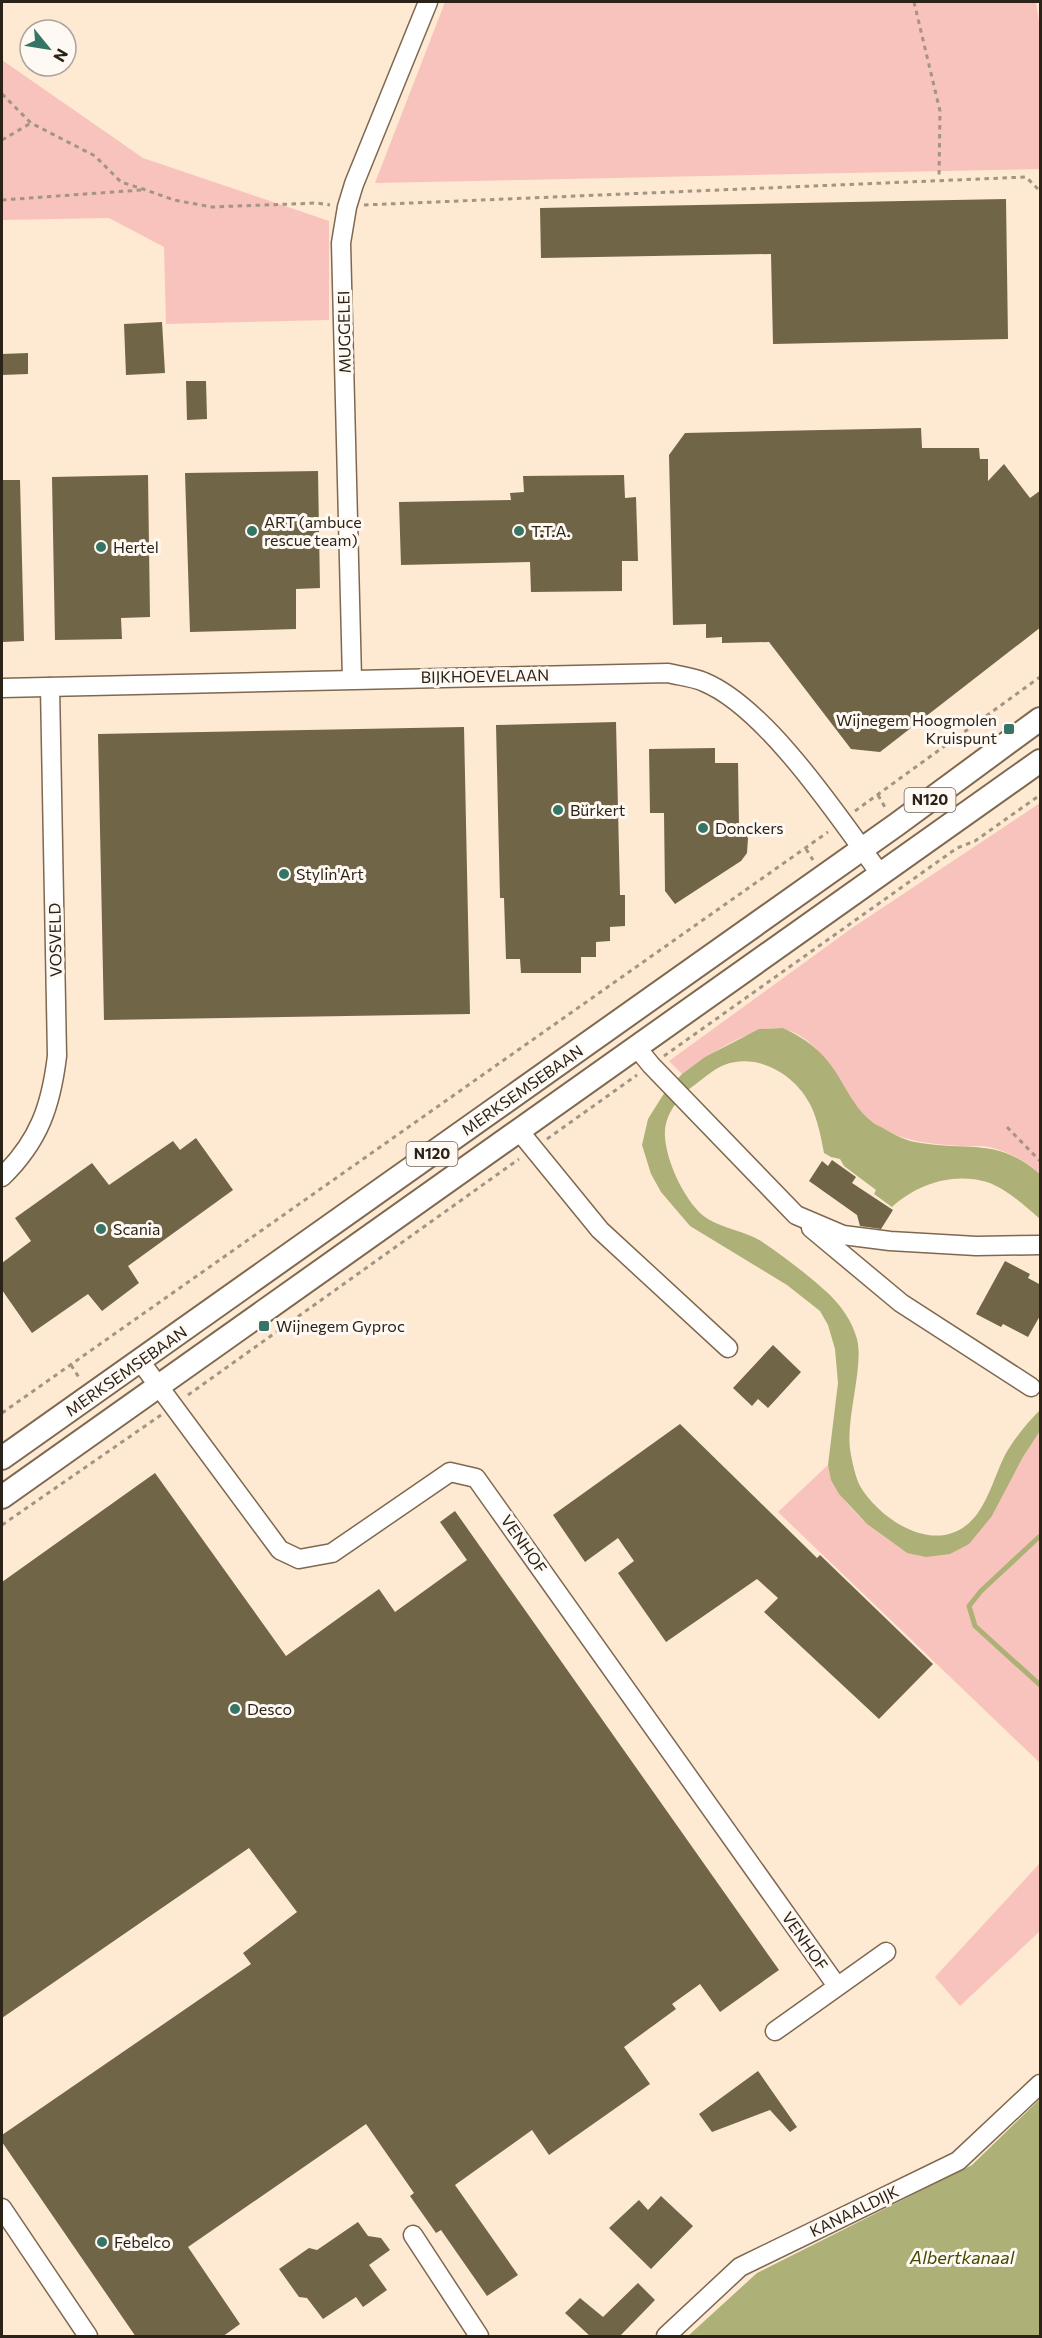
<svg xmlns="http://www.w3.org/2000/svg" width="1042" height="2338" viewBox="0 0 1042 2338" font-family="Commissioner,sans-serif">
<rect width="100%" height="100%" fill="#fee9d3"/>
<g fill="#f8c3bc">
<path d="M445,2H1036L1040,29V169L375,183Z"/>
<path d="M2,60L143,158L329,221V320L166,324L164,247L109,218L2,220Z"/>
<path d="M1040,803V1174C1026,1161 1008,1151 989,1147C980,1145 970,1147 961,1146C930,1144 901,1142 874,1123C838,1098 830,1041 784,1029C756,1022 704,1058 682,1074L669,1061L852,928Z"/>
<path d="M1040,1431V1763L778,1512L828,1465C837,1506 875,1530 907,1553L992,1516L1023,1457Z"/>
<path d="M1040,1863V1931L960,2006L935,1977Z"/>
</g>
<g fill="#adb177">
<path d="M783,1028C805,1038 822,1051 835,1071C848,1091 857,1113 877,1125C889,1131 902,1140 915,1142C965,1152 997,1136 1040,1174V1219C1025,1206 1007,1189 987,1182C953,1172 917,1184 892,1207L874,1194L876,1190L844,1166L840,1159L831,1157L824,1153C821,1137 818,1121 811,1106C796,1075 758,1052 724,1065C714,1069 705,1077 696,1084C681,1094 666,1112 665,1131C663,1156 686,1206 708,1219C725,1229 744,1231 761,1241C785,1257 808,1275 829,1294C842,1307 852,1321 857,1339C864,1366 846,1417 850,1449C852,1461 855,1476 860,1486C880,1520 934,1555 969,1523C987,1507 994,1477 1005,1455C1014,1439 1027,1423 1040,1410V1431L1023,1457L992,1516L969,1544L950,1554L926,1557L907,1553L867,1524L839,1494L831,1480L828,1465L838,1383L835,1349L828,1325L820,1311L787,1285L690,1226L661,1192L651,1174L642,1145L648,1119L663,1095L682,1074L705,1057L759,1029Z"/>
<path d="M1040,2099V2336H688L757,2273L972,2165Z"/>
</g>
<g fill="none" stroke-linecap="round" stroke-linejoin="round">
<path stroke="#adb177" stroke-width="5" d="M1040,1536L981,1591L969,1606L975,1626L1040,1685"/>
</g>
<g fill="#706547">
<path d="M1006,199L1008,339L773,344L771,254L541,258L540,208Z"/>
<path d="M162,322L165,373L126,375L124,324Z"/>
<path d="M28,353V374L2,375V354Z"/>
<path d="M186,381H206L207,419L187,420Z"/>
<path d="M921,428L922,448H979L980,459H988V481L1004,464L1030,498L1041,490V627L880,752L851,749L769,642L722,643V637L706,638V624L673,625L669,455L685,433Z"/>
<path d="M318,471L320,588L296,589V629L190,632L185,473Z"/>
<path d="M148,475L150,617L121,618L122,639L55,640L52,477Z"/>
<path d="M624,475L625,498L636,497L638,561H622V591L531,592L530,562L401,565L399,502L511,500L510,493L524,492L523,476Z"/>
<path d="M2,480H20L24,641L2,642Z"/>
<path d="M616,722L620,895H625V926L610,927V941L596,942V957H581V973H521L520,959H506L504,898H500L496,725Z"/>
<path d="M464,727L470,1014L104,1020L98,734Z"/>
<path d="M715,748V763H738L739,826L748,838L747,853L741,861L675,904L665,891L664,813H650L649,749Z"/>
<path d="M196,1138L233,1190L128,1266L139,1283L102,1311L88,1294L32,1333L2,1290V1263L31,1241L15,1218L92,1163L109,1185L173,1141L180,1150Z"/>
<path d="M832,1160L856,1177L852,1183L893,1210L881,1229L860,1226L857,1215L809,1181L822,1161L828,1166Z"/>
<path d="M1005,1261L1030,1274L1028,1278L1041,1285V1314L1028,1337L1003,1324L1001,1327L976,1314Z"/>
<path d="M773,1345L801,1372L768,1408L758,1399L752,1406L733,1388Z"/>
<path d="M680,1424L817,1558L820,1555L933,1664L879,1719L764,1612L778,1598L757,1579L666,1642L618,1573L634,1561L618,1538L585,1562L553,1515Z"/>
<path d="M155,1473L286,1656L379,1589L395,1612L467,1560L440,1522L455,1511L779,1970L720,2012L700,1984L672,2004L676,2009L624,2047L650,2084L549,2155L532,2130L455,2185L518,2275L487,2296L441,2230L436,2233L410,2196L414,2193L366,2124L188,2247L240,2324L222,2337H136L2,2142V2135L251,1964L243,1953L297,1912L249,1848L2,2018V1582Z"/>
<path d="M758,2071L797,2127L790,2132L770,2110L712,2132L699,2114Z"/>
<path d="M661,2196L693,2226L651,2269L609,2228L639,2200L648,2210Z"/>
<path d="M358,2222L368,2236L381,2238L390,2250L369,2265L387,2290L363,2307L356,2297L323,2319L307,2298L299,2297L279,2269L309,2248L317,2250Z"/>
<path d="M638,2283L655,2300L619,2337H591L565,2313L580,2298L603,2317Z"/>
</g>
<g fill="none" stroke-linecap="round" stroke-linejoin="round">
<defs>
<g id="minor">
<path d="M352,679L341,243L347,207L354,184L428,2"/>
<path d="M2,688L668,673C680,676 693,677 704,682C767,708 840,819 881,875"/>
<path d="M638,1049L651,1065L796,1215L843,1235L890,1241L976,1246L1040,1245"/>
<path d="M520,1132L600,1230L728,1348"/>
<path d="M2,1177C39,1141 51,1106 57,1056L50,687"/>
<path d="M811,1228L901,1303L1031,1387"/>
<path d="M140,1361L280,1550L299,1559L332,1553L450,1472L476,1478L837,1986"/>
<path d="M775,2031L886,1952"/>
<path d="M2,2208L88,2336"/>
<path d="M413,2235L479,2336"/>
<path d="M666,2336L740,2267L958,2161L1040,2084"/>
</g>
<g id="major">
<path d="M2,1458L896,825L1040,719"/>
<path d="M2,1497L1040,761"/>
</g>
</defs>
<use href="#minor" stroke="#7f6850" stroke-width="21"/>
<use href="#major" stroke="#7f6850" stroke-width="26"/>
<g stroke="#a49483" stroke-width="3" stroke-dasharray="4.5 4.5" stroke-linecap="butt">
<path d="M914,2L940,111L939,179"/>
<path d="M2,94L31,123L95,156L121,182L143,189L174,200L212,207L317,203L330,205"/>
<path d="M2,140L31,123"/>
<path d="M2,200L141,190"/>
<path d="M364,205L1026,177L1040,191"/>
<path d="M878,795L886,809"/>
<path d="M855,811L1040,677"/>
<path d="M806,849L813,860"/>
<path d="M664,1056L957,848L975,841L1040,795"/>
<path d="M1007,1127L1040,1161"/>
<path d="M547,1139L637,1075"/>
<path d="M71,1365L80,1379"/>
<path d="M188,1395L519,1159"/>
<path d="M2,1413L828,832"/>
<path d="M2,1525L161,1415"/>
</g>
<use href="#minor" stroke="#fff" stroke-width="18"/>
<use href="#major" stroke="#fff" stroke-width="22"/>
</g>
<g fill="#347566" stroke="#fff9f4" stroke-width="2">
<circle cx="252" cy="531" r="6"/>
<circle cx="519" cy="531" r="6"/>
<circle cx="101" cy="547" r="6"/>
<rect x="1003" y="723" width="12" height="12" rx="3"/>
<circle cx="558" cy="810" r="6"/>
<circle cx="703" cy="828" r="6"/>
<circle cx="284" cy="874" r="6"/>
<circle cx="101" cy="1229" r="6"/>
<rect x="258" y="1320" width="12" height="12" rx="3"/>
<circle cx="235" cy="1709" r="6"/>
<circle cx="102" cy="2242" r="6"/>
</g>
<g text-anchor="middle" stroke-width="6" stroke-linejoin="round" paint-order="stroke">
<g fill="#fff9f4" stroke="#6b635a" stroke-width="1.5">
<rect x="904.5" y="788" width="51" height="24" rx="4.5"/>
<rect x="406.5" y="1142" width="51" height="24" rx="4.5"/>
</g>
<g font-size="15" font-weight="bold" fill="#2c2318">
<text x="930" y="805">N120</text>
<text x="432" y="1159">N120</text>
</g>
<g font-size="16" fill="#2c2318" stroke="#fff9f4">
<text transform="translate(344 332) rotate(-91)" y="6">MUGGELEI</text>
<text transform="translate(485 676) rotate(-1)" y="6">BIJKHOEVELAAN</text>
<text transform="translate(55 940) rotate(-91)" y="6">VOSVELD</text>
<text transform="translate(522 1090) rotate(-35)" y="6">MERKSEMSEBAAN</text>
<text transform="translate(126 1371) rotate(-35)" y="6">MERKSEMSEBAAN</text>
<text transform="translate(524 1544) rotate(55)" y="6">VENHOF</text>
<text transform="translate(805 1941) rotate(55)" y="6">VENHOF</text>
<text transform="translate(854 2211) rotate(-26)" y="6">KANAALDIJK</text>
</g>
<g font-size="16" fill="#2c2318" stroke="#fff9f4" text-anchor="start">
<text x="264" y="528">ART (ambuce<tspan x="264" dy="18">rescue team)</tspan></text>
<text x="531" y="537">T.T.A.</text>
<text x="113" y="553">Hertel</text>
<text x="997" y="726" text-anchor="end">Wijnegem Hoogmolen<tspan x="997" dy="18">Kruispunt</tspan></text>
<text x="570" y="816">Bürkert</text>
<text x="715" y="834">Donckers</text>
<text x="296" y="880">Stylin'Art</text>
<text x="113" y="1235">Scania</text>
<text x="276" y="1332">Wijnegem Gyproc</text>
<text x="247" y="1715">Desco</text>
<text x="114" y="2248">Febelco</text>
</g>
<g font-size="18" font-style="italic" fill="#464800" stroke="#fff9f4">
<text x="962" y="2264">Albertkanaal</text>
</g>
</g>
<rect width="1042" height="2338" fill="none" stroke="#2c2318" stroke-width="6"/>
<g transform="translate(48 48) rotate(120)"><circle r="28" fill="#fff9f4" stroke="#aba39c" stroke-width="1.5"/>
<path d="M0-4.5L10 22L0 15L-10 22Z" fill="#347566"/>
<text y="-9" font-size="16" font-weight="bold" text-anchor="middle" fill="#2c2318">N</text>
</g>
</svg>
